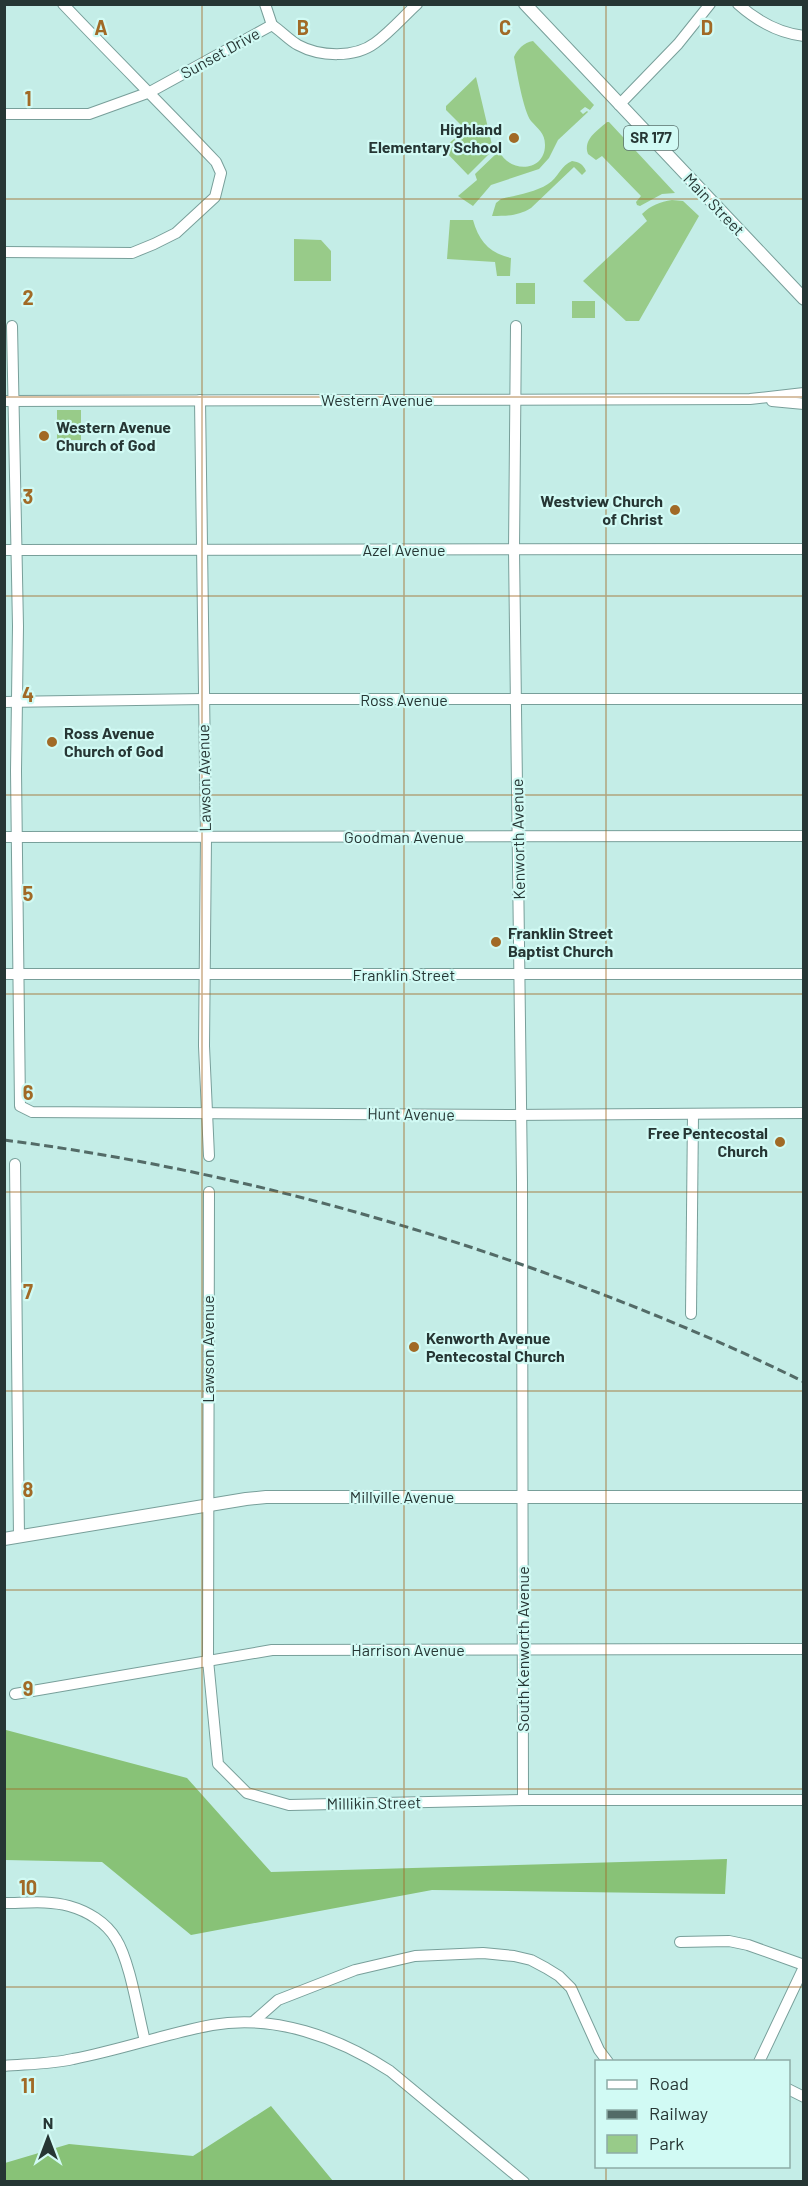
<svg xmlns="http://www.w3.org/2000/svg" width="808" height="2186" viewBox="0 0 808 2186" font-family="Barlow,sans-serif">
<rect width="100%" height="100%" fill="#c4ede7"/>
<g fill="#98cb89">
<path d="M533,41L594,105L590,110L585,107L580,111L583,114L587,111L588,112L558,140L549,158L539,169L491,185L473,206L458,196L477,180L475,174L499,151C510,174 545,172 545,145C545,133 538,129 531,121C523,110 517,72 514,57C517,50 524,42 533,41Z"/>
<path d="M476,77L492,145L490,153L468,175L443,149L465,129L446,110V106Z"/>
<path d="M607,122H609L675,193L662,194L640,206L637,205L636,202L641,196L602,156L596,160L588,154C583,139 597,131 607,122Z"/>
<path d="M572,161C579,162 583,164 586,171L582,175L574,167L531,208C518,216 507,216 492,216L496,203L501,199C516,195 534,193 548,184C558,178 561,165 572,161Z"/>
<path d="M672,200L683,201L699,216L639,321H626L583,281L647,221L642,214C651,205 660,202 672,200Z"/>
<path d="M450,220H473C479,241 489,253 511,258L510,276H497L495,262L447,259Z"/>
<path d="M294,239L321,240L331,251V281H294Z"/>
<rect x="516" y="283" width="19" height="21"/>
<rect x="572" y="301" width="23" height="17"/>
<rect x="57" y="410" width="24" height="30"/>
</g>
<g fill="#88c277">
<path d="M4,1728L6,1730L187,1778L271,1872L727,1859L725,1894L432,1890L191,1935L102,1862L5,1860Z"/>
<path d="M271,2106L333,2181H5V2163L69,2144L193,2156Z"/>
</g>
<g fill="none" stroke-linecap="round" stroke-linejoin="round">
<defs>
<g id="minor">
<path d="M265,4L272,25"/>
<path d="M738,4C757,21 778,33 804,36"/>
<path d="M272,25C281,31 289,40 298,45C320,57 355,58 375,43C390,32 403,17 417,4"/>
<path d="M619,105L678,44L710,4"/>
<path d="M4,114H89L150,92L272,25"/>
<path d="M4,252L132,253L154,244L176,233L215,197L221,173L216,162C166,109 114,58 63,4"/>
<path d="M12,326L18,626L16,771L20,1106L32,1112L509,1115L804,1113"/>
<path d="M516,326L514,550L522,1181L523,1800"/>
<path d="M200,400L206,837L204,1046L209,1156"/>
<path d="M4,401L750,399L804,393"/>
<path d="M772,401L804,404"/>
<path d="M4,550L804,549"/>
<path d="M4,702L203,699H804"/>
<path d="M4,837L804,836"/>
<path d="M4,974H804"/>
<path d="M15,1164L19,1537"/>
<path d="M209,1192L208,1660L218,1764L247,1793L289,1805L523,1800H804"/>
<path d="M691,1314L693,1114"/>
<path d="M15,1694L272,1650L804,1649"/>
<path d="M4,1903C25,1903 48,1900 69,1906C87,1911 106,1922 116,1939C130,1961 138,2014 145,2041"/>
<path d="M680,1942L729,1941L748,1945L804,1965"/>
<path d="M253,2022L278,2000L355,1970L415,1956L483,1953L514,1956L531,1960L546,1968L559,1976L571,1988L599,2050L608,2062"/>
<path d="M759,2062L804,1967"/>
<path d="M4,2066C27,2064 51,2064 73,2059C120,2050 165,2034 212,2025C274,2014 338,2037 390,2071L524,2182"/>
<path d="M788,2089L804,2097"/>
</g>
<g id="major">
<path d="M525,4L804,299"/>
<path d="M4,1539L246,1499L266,1497H804"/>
</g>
</defs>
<use href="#minor" stroke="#789f9a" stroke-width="12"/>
<use href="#major" stroke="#789f9a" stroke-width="14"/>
<use href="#minor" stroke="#fff" stroke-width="10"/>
<use href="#major" stroke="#fff" stroke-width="12"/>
<path stroke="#536b67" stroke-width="3" stroke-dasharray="9 4.5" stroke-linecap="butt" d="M4,1140C198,1165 387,1214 570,1282C650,1312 728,1344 804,1382"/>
</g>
<path fill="none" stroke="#a16a26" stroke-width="1.5" stroke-opacity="0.55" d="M202,4V2182M404,4V2182M606,4V2062M4,199H804M4,397H804M4,596H804M4,795H804M4,994H804M4,1192H804M4,1391H804M4,1590H804M4,1789H804M4,1987H804M606,2166V2182"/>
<g fill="#a16a26" stroke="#d1faf4" stroke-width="2">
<circle cx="514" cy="138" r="6"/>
<circle cx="44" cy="436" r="6"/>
<circle cx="675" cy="510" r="6"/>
<circle cx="52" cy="742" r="6"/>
<circle cx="496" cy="942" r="6"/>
<circle cx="780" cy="1142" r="6"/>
<circle cx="414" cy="1347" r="6"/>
</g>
<g text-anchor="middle" stroke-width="4.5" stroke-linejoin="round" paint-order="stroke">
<rect fill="#d1faf4" stroke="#59716e" stroke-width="1.5" x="624" y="126" width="54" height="24" rx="4.5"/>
<g font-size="15" font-weight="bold" fill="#263634">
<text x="651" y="143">SR 177</text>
</g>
<g font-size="16" fill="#263634" stroke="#d1faf4">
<text transform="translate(220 53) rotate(-29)" y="6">Sunset Drive</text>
<text transform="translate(714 204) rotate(46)" y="6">Main Street</text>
<text x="377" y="406">Western Avenue</text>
<text x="404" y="556">Azel Avenue</text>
<text x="404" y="706">Ross Avenue</text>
<text transform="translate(204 778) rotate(-91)" y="6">Lawson Avenue</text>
<text x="404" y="843">Goodman Avenue</text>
<text transform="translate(518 839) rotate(-91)" y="6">Kenworth Avenue</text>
<text x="404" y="981">Franklin Street</text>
<text transform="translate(411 1114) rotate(1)" y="6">Hunt Avenue</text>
<text transform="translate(208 1349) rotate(-90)" y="6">Lawson Avenue</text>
<text x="402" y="1503">Millville Avenue</text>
<text transform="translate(523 1649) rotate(-90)" y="6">South Kenworth Avenue</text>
<text x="408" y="1656">Harrison Avenue</text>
<text transform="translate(374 1803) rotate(-1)" y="6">Millikin Street</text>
</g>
<g font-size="16" font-weight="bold" fill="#263634" stroke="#d1faf4" text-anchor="start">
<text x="502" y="135" text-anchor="end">Highland<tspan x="502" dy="18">Elementary School</tspan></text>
<text x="56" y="433">Western Avenue<tspan x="56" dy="18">Church of God</tspan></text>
<text x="663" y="507" text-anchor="end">Westview Church<tspan x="663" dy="18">of Christ</tspan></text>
<text x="64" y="739">Ross Avenue<tspan x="64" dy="18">Church of God</tspan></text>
<text x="508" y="939">Franklin Street<tspan x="508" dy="18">Baptist Church</tspan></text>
<text x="768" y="1139" text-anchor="end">Free Pentecostal<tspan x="768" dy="18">Church</tspan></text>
<text x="426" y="1344">Kenworth Avenue<tspan x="426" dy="18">Pentecostal Church</tspan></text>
</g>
</g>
<g font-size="20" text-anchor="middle" font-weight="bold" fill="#a16a26" stroke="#d1faf4" stroke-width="4.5" stroke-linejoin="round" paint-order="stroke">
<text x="101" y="35">A</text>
<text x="303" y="35">B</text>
<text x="505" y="35">C</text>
<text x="707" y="35">D</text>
<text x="28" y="106">1</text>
<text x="28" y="305">2</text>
<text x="28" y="504">3</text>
<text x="28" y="702">4</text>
<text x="28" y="901">5</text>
<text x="28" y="1100">6</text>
<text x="28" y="1299">7</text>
<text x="28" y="1497">8</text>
<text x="28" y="1696">9</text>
<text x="28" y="1895">10</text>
<text x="28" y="2093">11</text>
</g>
<rect width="808" height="2186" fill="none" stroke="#263634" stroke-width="12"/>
<rect x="595" y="2060" width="195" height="108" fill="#d1faf4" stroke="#8daca7" stroke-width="1.5"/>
<rect x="607" y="2080" width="30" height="9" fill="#ffffff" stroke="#8daca7" stroke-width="1.5"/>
<text x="649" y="2090" font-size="18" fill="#263634">Road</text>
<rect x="607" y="2110" width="30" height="9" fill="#536b67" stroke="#8daca7" stroke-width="1.5"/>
<text x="649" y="2120" font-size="18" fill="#263634">Railway</text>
<rect x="607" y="2135" width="30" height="18" fill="#98cb89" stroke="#8daca7" stroke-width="1.5"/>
<text x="649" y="2150" font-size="18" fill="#263634">Park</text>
<g transform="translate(48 2138)" stroke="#d1faf4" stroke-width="4.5" paint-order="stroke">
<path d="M0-4.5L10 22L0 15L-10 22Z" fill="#263634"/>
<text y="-9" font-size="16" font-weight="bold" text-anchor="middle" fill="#263634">N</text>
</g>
</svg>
